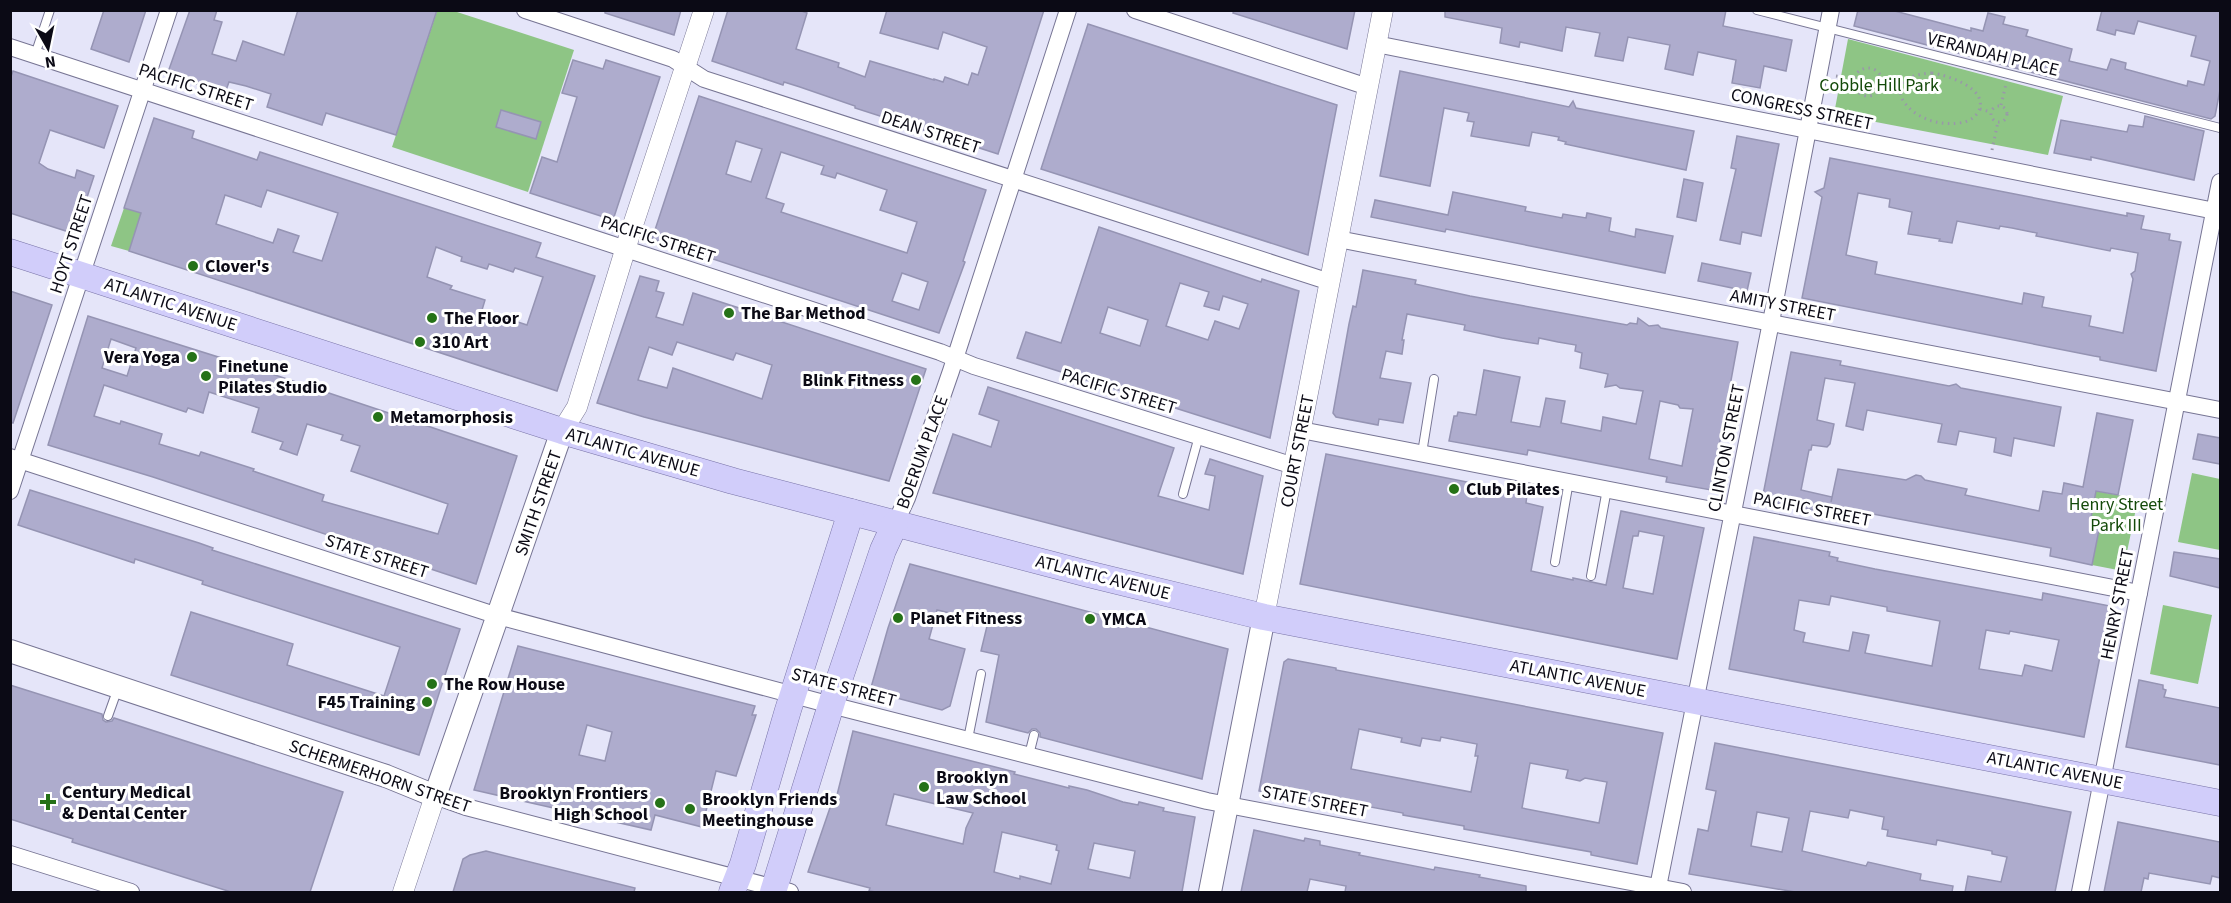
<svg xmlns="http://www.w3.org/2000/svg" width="2231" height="903" viewBox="0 0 2231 903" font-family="'Source Sans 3',sans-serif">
<rect width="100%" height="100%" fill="#e5e5f9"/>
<g fill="#8ec585">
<path d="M437,11H454L574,50L528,192L392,147Z"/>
<path d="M1848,39L2063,96L2048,155L1834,114Z"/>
<path d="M124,208L141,213L129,251L111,246Z"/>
<path d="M2192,473L2220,479V550L2178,542Z"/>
<path d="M2096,491L2138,499L2123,571L2092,565L2100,525L2090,523Z"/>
<path d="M2163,605L2212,615L2198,684L2150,674Z"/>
</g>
<g fill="#aeaccd" stroke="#9594b3" stroke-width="1.5" fill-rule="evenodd">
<path d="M104,10H146L129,62L91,49Z"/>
<path d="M190,10H217L214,20L222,22L212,54L236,61L243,41L284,55L298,10H437L396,135L326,113L322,125L267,107L271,94L246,86L229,82L225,93L167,75Z"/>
<path d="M605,10H681L674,35L605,13Z"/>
<path d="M728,10H799L807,13L796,49L839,63L838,67L865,77L870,61L934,80V79L943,82L945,77L968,85L972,73L978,75L987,47L943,32L938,49L880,33L887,10H1044L998,154L855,108V106L800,87L784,82L783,85L712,61Z"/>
<path d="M1234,10H1355L1347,49L1233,13Z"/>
<path d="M1445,10H1726L1723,26L1792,40L1786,71L1764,66L1760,88L1732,83L1736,60L1698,52L1693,75L1665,69L1670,45L1628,37L1623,61L1595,56L1600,33L1566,27L1562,51L1520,42L1519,47L1500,43L1502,28L1445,17Z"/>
<path d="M1858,10H1891L1971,31V28L1983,31L1988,13L2005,17L2003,24L2028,30L2026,36L2072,49L2069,61L2107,70L2111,59L2126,63L2125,69L2187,86L2188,81L2204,85L2210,61L2191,56L2196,36L2138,21L2134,34L2116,30L2115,35L2097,30L2102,10H2220V90L2215,116L2211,119L1854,26Z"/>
<path d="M1088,24L1337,105L1308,255L1041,169Z"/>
<path d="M573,60L603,69L606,60L660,77L613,220L530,193L542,157L557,162L577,97L562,93Z"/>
<path d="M13,71L118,106L104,148L50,130L39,163L48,169L75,178L77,170L94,176L75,234L10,213V79Z"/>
<path d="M1400,71L1569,107L1573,101L1576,108L1694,131L1686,170L1565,144L1566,142L1558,140L1559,137L1532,132L1529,146L1471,136L1474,122L1467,121L1469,113L1444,108L1430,186L1380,176Z"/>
<path d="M699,96L986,190L963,261L965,262L939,333L652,239ZM736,141L762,149L751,182L726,174ZM781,152L824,166L821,174L835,178L837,173L887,190L880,210L917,222L907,253L781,212L784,204L766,198ZM902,273L928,282L919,310L892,301Z"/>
<path d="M501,110L541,122L536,139L496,127Z"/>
<path d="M2145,116L2204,131L2194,180L2091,157V160L2054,153L2061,120L2127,132L2129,125L2143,127Z"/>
<path d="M154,118L194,131L192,138L257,160L260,152L541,243L536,257L595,276L557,391L129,251L141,213L124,208ZM267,190L338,213L322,261L293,252L299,236L278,229L273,243L216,224L225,195L261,207ZM436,247L462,257L461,261L487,269L489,264L513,272L515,268L543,277L527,325L482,310L485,300L450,289L452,286L427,277Z"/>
<path d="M1737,136L1779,144L1761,236L1742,232L1740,244L1720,240L1736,169L1731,168Z"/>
<path d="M1830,158L2127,216V213L2144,216L2141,229L2170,234L2169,240L2181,242L2156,371L2100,360V357L2094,356L1802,298L1822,197L1815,192L1824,188ZM1858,193L1890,199L1889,207L1912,212L1908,234L1940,239L1939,241L1952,243L1957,221L1999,229L2000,226L2012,228L2037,233L2036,236L2061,241L2110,251L2111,248L2138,253L2135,271L2131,274L2133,279L2123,333L2089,326L2091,316L2042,307L2044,297L2024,293L2022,304L1875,274L1877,262L1846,255Z"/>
<path d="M1684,179L1703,183L1696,221L1677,217Z"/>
<path d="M1453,192L1526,207L1525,211L1562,218L1563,214L1586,218L1587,213L1611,218L1609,231L1635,237L1636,229L1673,236L1665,273L1446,229L1445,232L1371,217L1375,200L1448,215Z"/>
<path d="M1099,227L1261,282L1262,279L1299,291L1270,438L1017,358L1026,332L1061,343ZM1180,283L1209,292L1204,306L1219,310L1223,296L1248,304L1239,329L1215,321L1208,340L1166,326ZM1108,307L1148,320L1140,346L1100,333Z"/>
<path d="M1702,263L1751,273L1747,291L1698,281Z"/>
<path d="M1363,270L1416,280L1415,284L1470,296L1627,325L1630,323L1637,324L1638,318L1649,326L1658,325L1661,328L1738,342L1711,490L1666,482L1667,477L1528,450L1527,455L1449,441L1454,416H1457L1458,412L1476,415L1484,370L1520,377L1511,422L1540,427L1546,398L1565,401L1561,423L1601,431L1603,417L1636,424L1643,391L1620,388L1616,385L1605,387L1608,374L1580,368L1582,353L1575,351L1576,345L1558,342L1539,338L1538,344L1502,338L1464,330L1465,325L1407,314L1402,340H1404L1402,354L1386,351L1380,378L1411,383L1403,423L1379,419L1378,425L1336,417L1333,413L1349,324L1353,306L1356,307ZM1660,401L1678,405L1680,408L1693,409L1682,466L1649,459Z"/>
<path d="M640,276L659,281L656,291L664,293L656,317L683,325L693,293L926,369L889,481L644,417L597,403ZM677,342L733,360L736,353L772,365L762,399L673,368L667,388L638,380L649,347L672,355Z"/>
<path d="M10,291L52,305L13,423L10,422Z"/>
<path d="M88,316L269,373L517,456L476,584L153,477L48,445ZM111,339L136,348L127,376L102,368ZM104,385L186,412L188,408L203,413L209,392L259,408L252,432L283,442L280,449L297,455L307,424L343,435L341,440L360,446L351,471L448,504L438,534L322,501L324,495L253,471L254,469L201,452L199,456L159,444L162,434L121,421L120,424L94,416Z"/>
<path d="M1791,352L1841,361L1840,365L1949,386L1956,384L1961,388L2061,407L2054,446L2014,438L2011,456L1994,452L1996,438L1959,431L1956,445L1938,442L1942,424L1867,410L1863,430L1846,426L1855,383L1825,378L1817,420L1834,424L1830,444L1827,447L1812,445L1811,450H1809L1801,490L1832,497L1831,502L1838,469L1906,480L1916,475L1921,476L1925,480L1967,489L1965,495L2039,511L2043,491L2062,494L2064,483L2083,487L2097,413L2133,420L2118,495L2096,491L2090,523L2100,525L2092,565L2050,556L2051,548L1831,506L1829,513L1762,500Z"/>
<path d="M988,387L1174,448L1158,496L1209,510L1215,476L1205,474L1210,459L1263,476L1243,574L933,493L953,434L991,447L999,421L979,414Z"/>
<path d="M2198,434L2220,438V464L2193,459Z"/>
<path d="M1326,454L1527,494L1526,503L1543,507L1531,571L1573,580V578L1606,585L1621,511L1704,528L1677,659L1300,584ZM1639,531L1664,536L1653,594L1623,588L1633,536H1638Z"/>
<path d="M30,490L199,543L213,548L212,550L460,629L419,755L171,675L191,612L293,644L287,665L384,696L400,647L202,584L203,581L135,559L134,563L18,525Z"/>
<path d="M1754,537L1830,552L1829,556L1838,558L1837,561L1875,569L2042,600L2043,593L2110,606L2084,737L1729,669ZM1831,596L1887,607V611L1940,621L1932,666L1865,653L1869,635L1853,632L1849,651L1803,642L1805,633L1794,630L1799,600L1829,605ZM1986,630L2009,634L2010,631L2059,640L2052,671L2025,665L2022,676L1979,669Z"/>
<path d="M2174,552L2220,559V588L2170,576Z"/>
<path d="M910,564L1228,649L1202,779L1040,737V733L1036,729H1032L1028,733L986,722L999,655L981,651L988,622L937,610L929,639L965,649L950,706L942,710L870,691L888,628Z"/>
<path d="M518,646L755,706L752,715H756L736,776L716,771L702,827L655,815L651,830L474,790ZM587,725L612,732L605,761L579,755Z"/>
<path d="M1288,659L1336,668V670L1663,733L1637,864L1591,855V852L1464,829V826L1403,815V813L1323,798L1322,803L1259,791L1284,662ZM1359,729L1402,738L1401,742L1420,746L1422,738L1440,741L1441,737L1477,744L1475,756H1478L1471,792L1351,769ZM1530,763L1568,770L1566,778L1580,781L1585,778L1607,782L1599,823L1522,808Z"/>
<path d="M2139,680L2163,685V689L2166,690L2164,697L2220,708V765L2126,747Z"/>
<path d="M10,685L102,714L103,720L106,722L112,721L114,718L343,792L310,892H231L72,842L73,839L10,819Z"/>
<path d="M853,731L1015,772L1014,774L1069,788V786L1087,790L1123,802L1138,805L1139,802L1164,808L1163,811L1195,817L1182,892H876L869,891L870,888L808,872L832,802L835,803ZM894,794L973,813L966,828L963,844L886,825ZM1002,832L1057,845L1056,850L1059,851L1051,884L1020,876V879L994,872ZM1094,843L1135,851L1130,878L1088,869Z"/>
<path d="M1715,743L2071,812L2055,892H1965L1968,876L2001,882L2007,857L1992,854V851L1937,840L1936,845L1887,836L1888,830L1882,829L1884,817L1850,810L1848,818L1810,811L1802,851L1866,866L1868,862L1921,874L1920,880L1953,886L1952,892H1795L1689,874L1698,829L1708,831L1716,791L1706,789ZM1757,812L1789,818L1782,852L1751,846Z"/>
<path d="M2118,822L2220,842V878L2212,876L2210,884L2149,873L2148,879L2144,878L2141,892H2104Z"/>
<path d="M1254,830L1304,841L1305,838L1320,841V845L1360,853L1359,855L1434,870L1435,867L1480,875L1479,877L1526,886V892H1345L1346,886L1310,879L1307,892H1241Z"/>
<path d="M486,851L635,888L634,892H453L463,859L470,855Z"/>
</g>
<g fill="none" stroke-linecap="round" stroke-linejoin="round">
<defs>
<g id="service">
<path d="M1757,10L2220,128"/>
<path d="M35,55L50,10"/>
<path d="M1422,453L1434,379"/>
<path d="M1183,494L1199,436"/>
<path d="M1555,562L1569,481"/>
<path d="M1591,576L1607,489"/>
<path d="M108,716L118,688"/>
<path d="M968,739L981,674"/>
<path d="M1029,755L1034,735"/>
</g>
<g id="minor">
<path d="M525,10L673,59L704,79L1330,282"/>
<path d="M1135,10L1368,87"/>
<path d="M1376,44L2220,212"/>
<path d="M10,47L940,352L974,366L1294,466"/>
<path d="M1338,239L2220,410"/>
<path d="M1301,430L2139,593"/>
<path d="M10,457L498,616L831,705L1207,801L1683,892"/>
<path d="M10,491L169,10"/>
<path d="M895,524L907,498L951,371L1068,10"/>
<path d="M435,796L466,807L790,892"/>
<path d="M10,854L131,892"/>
<path d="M1657,892L1771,322L1831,10"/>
<path d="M2080,892L2220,182"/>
</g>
<g id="tertiary">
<path d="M562,431L577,407L630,234L704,10"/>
<path d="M1264,617L1383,10"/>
<path d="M403,892L435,796"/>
</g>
<g id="secondary">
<path d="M10,651L386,776L435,796L562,431"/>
<path d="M1210,892L1264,617"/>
</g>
<g id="primary">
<path d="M10,252L562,431L733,481L1088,574L1264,617L2220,803"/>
<path d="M732,892L743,864L788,710L851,512"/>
<path d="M773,892L836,689L883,550L895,524"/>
</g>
</defs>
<use href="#service" stroke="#777594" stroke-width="10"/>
<use href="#minor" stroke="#777594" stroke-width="18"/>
<use href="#tertiary" stroke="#777594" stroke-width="21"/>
<use href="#secondary" stroke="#777594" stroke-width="24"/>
<use href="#primary" stroke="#7873a7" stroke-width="27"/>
<g stroke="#9998a9" stroke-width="3" stroke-dasharray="1.5 4.5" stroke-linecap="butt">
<circle cx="1868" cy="82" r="14"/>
<path d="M1932,73C1947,75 1991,89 1978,112C1974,119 1967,122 1959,123C1910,130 1870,76 1932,73Z"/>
<path d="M1836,76L1854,79"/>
<path d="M1881,85L1900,90"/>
<path d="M2001,105L2006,84"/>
<circle cx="1999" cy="114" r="8"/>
<path d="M1980,109L1991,112"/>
<path d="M1992,150L1998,122"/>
</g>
<use href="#service" stroke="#fff" stroke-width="8"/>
<use href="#minor" stroke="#fff" stroke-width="16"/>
<use href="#tertiary" stroke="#fff" stroke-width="20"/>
<use href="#secondary" stroke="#fff" stroke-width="22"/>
<use href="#primary" stroke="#d1cdfa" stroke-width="26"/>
</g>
<g fill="#257217" stroke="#fff" stroke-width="2">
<circle cx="193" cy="266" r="6"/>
<circle cx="729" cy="313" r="6"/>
<circle cx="432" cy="318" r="6"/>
<circle cx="420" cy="342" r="6"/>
<circle cx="192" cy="357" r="6"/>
<circle cx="206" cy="376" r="6"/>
<circle cx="916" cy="380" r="6"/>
<circle cx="378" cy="417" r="6"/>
<circle cx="1454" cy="489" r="6"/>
<circle cx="898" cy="618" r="6"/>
<circle cx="1090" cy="619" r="6"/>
<circle cx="432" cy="684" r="6"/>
<circle cx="427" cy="702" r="6"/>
<circle cx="924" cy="787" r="6"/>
<path d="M45 793h6v6h6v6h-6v6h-6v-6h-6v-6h6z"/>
<circle cx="660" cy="803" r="6"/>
<circle cx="690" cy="809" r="6"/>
</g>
<g text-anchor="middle" stroke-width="6" stroke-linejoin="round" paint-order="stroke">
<g font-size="18" fill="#0b0a15" stroke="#fff">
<text transform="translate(1993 54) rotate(14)" y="6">VERANDAH PLACE</text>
<text transform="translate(196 87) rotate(18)" y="6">PACIFIC STREET</text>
<text transform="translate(1802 109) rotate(12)" y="6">CONGRESS STREET</text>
<text transform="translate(931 132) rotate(18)" y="6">DEAN STREET</text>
<text transform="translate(658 239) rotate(18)" y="6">PACIFIC STREET</text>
<text transform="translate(71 244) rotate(-72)" y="6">HOYT STREET</text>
<text transform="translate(171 304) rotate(18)" y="6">ATLANTIC AVENUE</text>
<text transform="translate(1783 305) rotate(11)" y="6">AMITY STREET</text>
<text transform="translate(1119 391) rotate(17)" y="6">PACIFIC STREET</text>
<text transform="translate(1726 448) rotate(-79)" y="6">CLINTON STREET</text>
<text transform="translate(1297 451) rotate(-79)" y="6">COURT STREET</text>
<text transform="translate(633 452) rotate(16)" y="6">ATLANTIC AVENUE</text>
<text transform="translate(922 452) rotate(-70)" y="6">BOERUM PLACE</text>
<text transform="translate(538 503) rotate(-71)" y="6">SMITH STREET</text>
<text transform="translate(1812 509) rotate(11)" y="6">PACIFIC STREET</text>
<text transform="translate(377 556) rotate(18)" y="6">STATE STREET</text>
<text transform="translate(1103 577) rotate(14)" y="6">ATLANTIC AVENUE</text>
<text transform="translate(2117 604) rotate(-79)" y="6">HENRY STREET</text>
<text transform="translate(1578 678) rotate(11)" y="6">ATLANTIC AVENUE</text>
<text transform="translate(844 687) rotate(15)" y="6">STATE STREET</text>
<text transform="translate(2055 770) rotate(11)" y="6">ATLANTIC AVENUE</text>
<text transform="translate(380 776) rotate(19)" y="6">SCHERMERHORN STREET</text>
<text transform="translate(1315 801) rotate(11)" y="6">STATE STREET</text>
</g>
<g font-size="18" fill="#134909" stroke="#fff">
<text x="1879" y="91">Cobble Hill Park</text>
<text x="2116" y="510">Henry Street<tspan x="2116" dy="21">Park III</tspan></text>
</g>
<g font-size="18" font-weight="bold" fill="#0b0a15" stroke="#fff" text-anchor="start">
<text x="205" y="272">Clover's</text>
<text x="741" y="319">The Bar Method</text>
<text x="444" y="324">The Floor</text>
<text x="432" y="348">310 Art</text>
<text x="180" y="363" text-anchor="end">Vera Yoga</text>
<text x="218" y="372">Finetune<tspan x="218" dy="21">Pilates Studio</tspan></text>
<text x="904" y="386" text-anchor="end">Blink Fitness</text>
<text x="390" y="423">Metamorphosis</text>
<text x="1466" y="495">Club Pilates</text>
<text x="910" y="624">Planet Fitness</text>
<text x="1102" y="625">YMCA</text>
<text x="444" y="690">The Row House</text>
<text x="415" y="708" text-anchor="end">F45 Training</text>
<text x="936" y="783">Brooklyn<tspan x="936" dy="21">Law School</tspan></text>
<text x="62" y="798">Century Medical<tspan x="62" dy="21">&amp; Dental Center</tspan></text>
<text x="648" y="799" text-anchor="end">Brooklyn Frontiers<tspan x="648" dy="21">High School</tspan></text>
<text x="702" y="805">Brooklyn Friends<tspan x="702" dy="21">Meetinghouse</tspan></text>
</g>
</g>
<rect width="2231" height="903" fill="none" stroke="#0b0a15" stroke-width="24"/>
<g transform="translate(48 48) rotate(171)" stroke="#ffffff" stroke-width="4.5" paint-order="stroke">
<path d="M0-4.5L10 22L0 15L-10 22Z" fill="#0b0a15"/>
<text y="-9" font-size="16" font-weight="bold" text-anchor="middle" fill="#0b0a15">N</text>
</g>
</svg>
